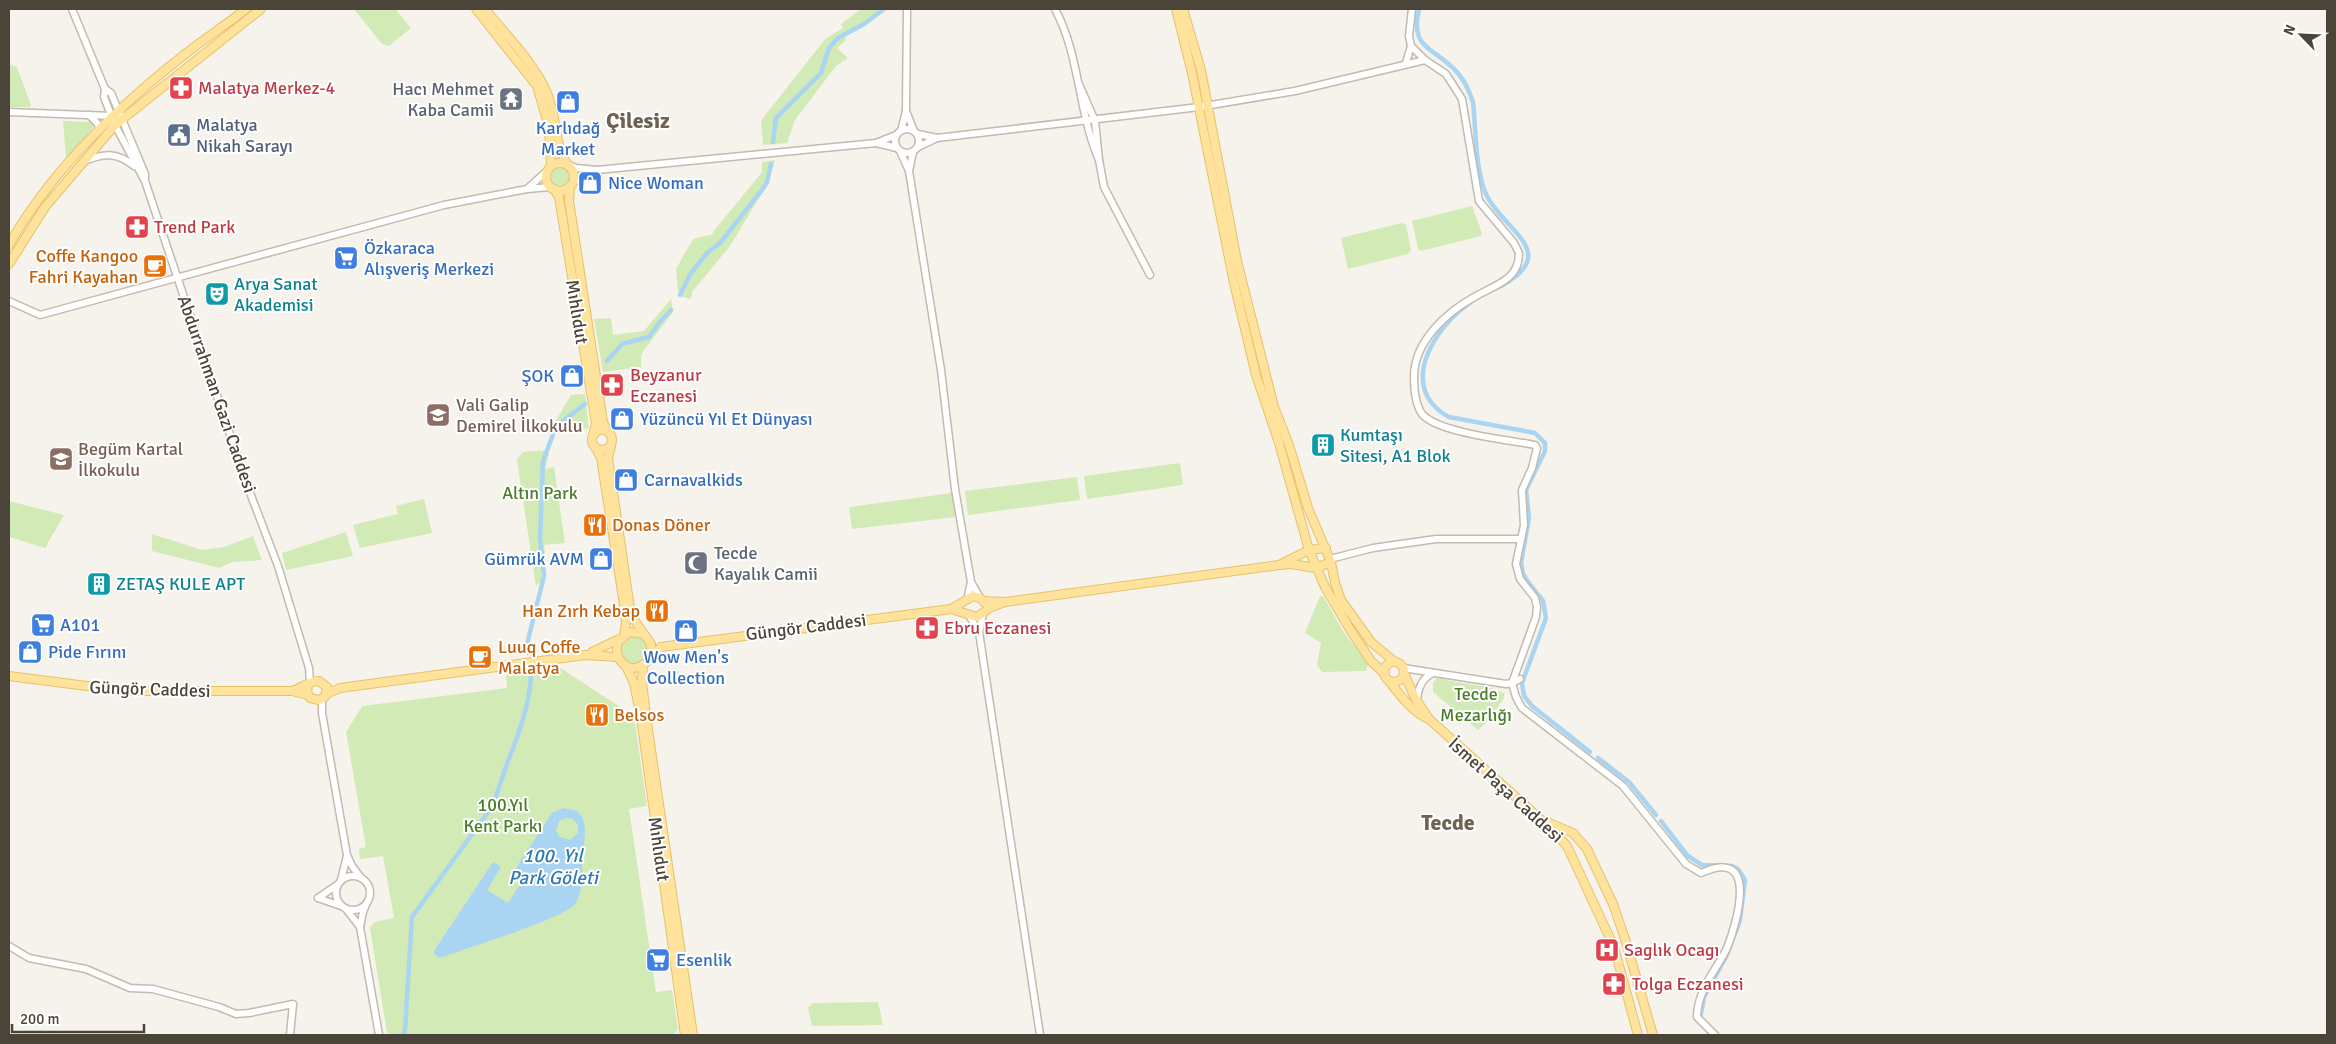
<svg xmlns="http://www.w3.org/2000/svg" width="2336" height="1044" viewBox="0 0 2336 1044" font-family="Signika,sans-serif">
<rect width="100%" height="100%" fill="#f6f3ec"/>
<g fill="#d2eab5">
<path d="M354,9H395L411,28L389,46L382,44Z"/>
<path d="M861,9H885L845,37L846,40L837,48L848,58L836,66L795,120L787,143L763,145L761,122L763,118L819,47L825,39L843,28L841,24Z"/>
<path d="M11,65L17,67L31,105L30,107H9V67Z"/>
<path d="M63,121L89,122L94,126L66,159Z"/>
<path d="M775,160L768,183L730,246L692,292L691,299L683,297L678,291L676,269L693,239L714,234L713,232L762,172V162Z"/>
<circle cx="561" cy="177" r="10"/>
<path d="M1472,206L1482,233L1481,236L1421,251L1418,249L1412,221Z"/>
<path d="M1402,223L1406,225L1411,250L1408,254L1348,269L1341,238Z"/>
<path d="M671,299L673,312L644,350L641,356V367L603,372L594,319L611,318L613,335L644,331Z"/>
<path d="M585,394L589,428L548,434L571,395Z"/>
<path d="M546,450L549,454L545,469L554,467L565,543L544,545L546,560L542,562L541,581L536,586L517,460L523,452Z"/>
<path d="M1180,463L1183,485L1087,499L1084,476Z"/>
<path d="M1077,477L1080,500L968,515L965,491Z"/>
<path d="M952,493L956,517L852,529L849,507Z"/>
<path d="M424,499L432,533L360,548L353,525L398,514L396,506Z"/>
<path d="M9,501L64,515L45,548L9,537Z"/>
<path d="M346,532L353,556L286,570L282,553Z"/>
<path d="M152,534L202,550L224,547L253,536L262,560L232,562L219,568L152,551Z"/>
<path d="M1320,596H1323L1346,636L1369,662L1366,671L1322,672L1317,665L1321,643L1305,633Z"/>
<circle cx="634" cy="649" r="14"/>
<path d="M559,667L634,716L647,806L629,809L656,992L672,990L678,1029L673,1035H391L387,1033L370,928L374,922L394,918L383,856L360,859L359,849L366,847L346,732L362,706L507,688L506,673Z"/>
<path d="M1437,677L1451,681L1488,687L1504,693V698L1489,720L1478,730L1433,692V683Z"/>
<path d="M878,1002L883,1025L812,1026L808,1008L813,1003Z"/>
</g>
<path fill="#a9d4f2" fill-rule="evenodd" d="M564,808L577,811C589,822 584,839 583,855C581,869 584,891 575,904C567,917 462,950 440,958L437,957L434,953L436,948L493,862L501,867L487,890L508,903L526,875L516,869L521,860L552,813ZM566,818L573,819L578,825V833L570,840L560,837L556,831L559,821Z"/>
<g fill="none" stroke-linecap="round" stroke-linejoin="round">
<g stroke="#a9d4f2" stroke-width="4.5">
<path d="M1419,9C1410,48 1431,46 1454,69C1464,78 1469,90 1473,102C1476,129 1475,169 1486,194C1502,230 1563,252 1501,286"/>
<path d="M773,142L776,118L821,73L829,48L838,38L864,24L884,9"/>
<path d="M680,295L691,273L707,253L720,243L762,190L767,182L771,164"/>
<path d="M1470,303C1434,327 1396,388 1449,417L1535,433L1545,443V451L1526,490L1529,518L1521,563L1523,574L1528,582L1543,601L1546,618L1522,683L1524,696L1532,706L1590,752"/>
<path d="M607,361L622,344L649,337L659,323L671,310"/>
<path d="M528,653V640L544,576L540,538L543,461L554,432L563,421L585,404"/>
<path d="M1598,758L1629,782L1656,815"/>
<path d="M1661,821L1688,856L1702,865L1732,866L1738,869L1745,880L1740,920L1727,955L1704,997L1701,1014"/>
<path d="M403,1035L405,1030L412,917L494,804C505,760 529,721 531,675"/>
</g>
<defs>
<g id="minor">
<path d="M72,9L105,89"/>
<path d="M1055,9C1080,55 1078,112 1099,160L1095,121L1078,82"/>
<path d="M1412,9L1409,36L1411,46L1425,60L1446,74L1462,99L1479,201L1514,243L1519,253C1519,262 1516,271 1509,277C1500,285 1487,290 1476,296C1447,312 1414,341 1414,377C1414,389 1415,404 1422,414C1438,433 1510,440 1535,445L1537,448L1532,468L1522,490L1524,525L1516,564L1520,579L1535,598L1537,607L1536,617L1512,683L1520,679"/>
<path d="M1406,63L1411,46"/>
<path d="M906,111L907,9"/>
<path d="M9,112L112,116"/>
<path d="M89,115L98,124L99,131"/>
<circle cx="907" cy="141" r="12"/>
<path d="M901,131L906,111L914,131"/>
<path d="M918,134L937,138L918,147"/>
<path d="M896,135L876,143L897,148"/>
<path d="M937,138L1199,107L1295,91L1425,60"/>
<path d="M900,151L909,171L913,152"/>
<path d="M1099,160L1104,187L1150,275"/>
<path d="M84,161C104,153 117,152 134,166"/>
<path d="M567,164L576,168L597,170L573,182"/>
<path d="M548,170L527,189L550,187"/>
<path d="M597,170L876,143"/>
<path d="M909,171L941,370L955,489L971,582"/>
<path d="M145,181V174L111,93L105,89L104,97L115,125L145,181L247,485L278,566L309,668L310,683"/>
<path d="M9,301L40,315L444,205L527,189"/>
<path d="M1330,559L1373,548L1436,539H1521"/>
<path d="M967,600L971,582L980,598"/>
<path d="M970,617L979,632L983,614"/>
<path d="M979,632L1040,1035"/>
<path d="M1403,668L1506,684L1512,683L1516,697L1522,708L1623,786L1686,864L1701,873C1759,846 1738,920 1727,948C1720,963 1709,976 1703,991C1699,1000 1697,1007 1697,1017L1715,1035"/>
<path d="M322,699V713L347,855L352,866L361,878"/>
<path d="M1417,700C1418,688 1422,678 1433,673"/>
<circle cx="353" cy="893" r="17"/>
<path d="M341,880L347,856"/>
<path d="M318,898L341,906"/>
<path d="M318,898L337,885"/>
<path d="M367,902L363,912L360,927L379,1035"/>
<path d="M346,909L360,927"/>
<path d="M9,946L29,958L86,969L130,988L153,989L219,1007L236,1014L249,1013L293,1004L290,1035"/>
</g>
<g id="major">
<path d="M476,9L537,86L549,128L551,166"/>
<path d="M485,9C505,34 535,64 547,93C557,116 554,143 567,164"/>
<path d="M1176,9L1192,73L1234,283L1256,375L1279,443L1309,550L1325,587L1351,631L1371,661L1385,674"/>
<path d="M1183,9L1201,70L1237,261L1274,407L1289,445L1308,508L1331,562L1335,583L1341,600L1371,642L1395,662"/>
<circle cx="560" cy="177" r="14"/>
<path d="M570,186L569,201L603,422L607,431"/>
<path d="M554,189L559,197L596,423L593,436"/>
<path d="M9,245C50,172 119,106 184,55C204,39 226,25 246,9"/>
<path d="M9,264L45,207L115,125L261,9"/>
<circle cx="602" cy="440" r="10"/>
<path d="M611,446L608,458L630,608L633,618L644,634"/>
<path d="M596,448L601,458L625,611L626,622L624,635"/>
<path d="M1326,548L1309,550L1279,565L1291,564L1316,568L1331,562"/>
<path d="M983,601L1005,602L1279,565"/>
<path d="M951,609L973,596L980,598L985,603"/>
<path d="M661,647L951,609L977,617L991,607L1005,602"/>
<path d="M592,652L619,639"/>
<path d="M651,656V644L644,634L629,632L618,642C613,656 625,674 641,666C649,662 655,653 661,647"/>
<circle cx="1394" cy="672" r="10"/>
<path d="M643,665L642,682L646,716L693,1035"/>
<path d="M626,666L634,683L641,718L685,1035"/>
<path d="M9,676L126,691H292L308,695"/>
<path d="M1389,681C1400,695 1413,713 1429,719L1415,698L1404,673"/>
<path d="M292,691C301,688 311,680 319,681L327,687L325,697L319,700L310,698L307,692L308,686"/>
<path d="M326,694L340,688L585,655L618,657"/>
<path d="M1429,719L1549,827L1567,846L1614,947L1638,1035"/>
<path d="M1547,822L1573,833L1587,849L1613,904L1625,939L1653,1035"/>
</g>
</defs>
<use href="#minor" stroke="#c2bbae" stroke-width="9"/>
<use href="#major" stroke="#e6c16a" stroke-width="10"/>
<use href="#minor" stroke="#fff" stroke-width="6"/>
<use href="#major" stroke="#ffe39c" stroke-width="8"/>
</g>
<defs>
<symbol id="pharmacy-square" viewBox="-11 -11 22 22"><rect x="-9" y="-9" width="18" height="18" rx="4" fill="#e0444e" stroke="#fff"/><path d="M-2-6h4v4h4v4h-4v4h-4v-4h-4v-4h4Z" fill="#fff"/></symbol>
<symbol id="temple-square" viewBox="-11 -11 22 22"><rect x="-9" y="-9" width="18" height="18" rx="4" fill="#6b7280" stroke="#fff"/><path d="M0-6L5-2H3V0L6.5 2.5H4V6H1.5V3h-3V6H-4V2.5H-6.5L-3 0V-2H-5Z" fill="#fff"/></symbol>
<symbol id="shop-square" viewBox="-11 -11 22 22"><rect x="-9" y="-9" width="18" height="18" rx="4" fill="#3f7fe0" stroke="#fff"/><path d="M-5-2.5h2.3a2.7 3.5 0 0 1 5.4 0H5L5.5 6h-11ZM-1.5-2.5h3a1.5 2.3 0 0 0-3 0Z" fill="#fff"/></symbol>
<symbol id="civic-square" viewBox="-11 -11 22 22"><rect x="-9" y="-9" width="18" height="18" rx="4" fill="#5c6f8a" stroke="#fff"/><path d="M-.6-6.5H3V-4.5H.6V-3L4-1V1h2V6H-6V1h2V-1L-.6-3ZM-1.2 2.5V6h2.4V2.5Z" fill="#fff"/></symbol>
<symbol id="supermarket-square" viewBox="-11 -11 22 22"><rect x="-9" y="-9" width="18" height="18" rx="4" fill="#3f7fe0" stroke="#fff"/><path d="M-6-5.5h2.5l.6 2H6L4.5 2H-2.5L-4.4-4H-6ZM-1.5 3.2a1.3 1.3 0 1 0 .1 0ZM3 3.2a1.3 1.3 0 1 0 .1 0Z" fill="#fff"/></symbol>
<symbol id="cafe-square" viewBox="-11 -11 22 22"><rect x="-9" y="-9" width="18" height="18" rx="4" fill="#e8710a" stroke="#fff"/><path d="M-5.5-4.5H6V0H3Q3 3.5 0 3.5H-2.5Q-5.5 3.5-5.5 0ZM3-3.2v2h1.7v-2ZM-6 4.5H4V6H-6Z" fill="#fff"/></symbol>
<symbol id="theatre-square" viewBox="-11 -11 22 22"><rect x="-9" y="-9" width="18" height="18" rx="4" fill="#0f9aa8" stroke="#fff"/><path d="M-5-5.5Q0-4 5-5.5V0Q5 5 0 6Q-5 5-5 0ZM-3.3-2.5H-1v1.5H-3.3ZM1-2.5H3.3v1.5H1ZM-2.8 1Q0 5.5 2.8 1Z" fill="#fff"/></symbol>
<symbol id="school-square" viewBox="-11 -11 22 22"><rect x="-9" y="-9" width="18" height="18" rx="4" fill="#8d6e63" stroke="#fff"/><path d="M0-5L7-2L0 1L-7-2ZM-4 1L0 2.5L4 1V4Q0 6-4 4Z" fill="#fff"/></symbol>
<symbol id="building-square" viewBox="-11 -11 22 22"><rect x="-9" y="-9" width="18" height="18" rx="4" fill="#0f9aa8" stroke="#fff"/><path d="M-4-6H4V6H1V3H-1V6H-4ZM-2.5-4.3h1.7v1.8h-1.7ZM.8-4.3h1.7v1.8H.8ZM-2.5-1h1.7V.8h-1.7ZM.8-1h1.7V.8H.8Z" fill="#fff"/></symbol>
<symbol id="restaurant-square" viewBox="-11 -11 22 22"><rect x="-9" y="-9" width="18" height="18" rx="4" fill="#e8710a" stroke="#fff"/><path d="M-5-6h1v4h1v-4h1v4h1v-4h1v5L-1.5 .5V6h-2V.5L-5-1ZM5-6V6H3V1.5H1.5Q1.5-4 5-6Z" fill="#fff"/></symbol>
<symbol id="mosque-square" viewBox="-11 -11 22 22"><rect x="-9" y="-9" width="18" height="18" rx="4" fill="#6b7280" stroke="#fff"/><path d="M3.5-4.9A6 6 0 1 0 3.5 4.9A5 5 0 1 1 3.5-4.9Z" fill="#fff"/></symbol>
<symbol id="hospital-square" viewBox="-11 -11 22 22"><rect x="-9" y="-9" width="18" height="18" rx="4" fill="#e0444e" stroke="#fff"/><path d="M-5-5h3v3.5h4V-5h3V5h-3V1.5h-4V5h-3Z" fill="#fff"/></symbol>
</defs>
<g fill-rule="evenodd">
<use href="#pharmacy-square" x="167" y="74" width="28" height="28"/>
<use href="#temple-square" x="497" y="85" width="28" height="28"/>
<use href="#shop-square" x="554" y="88" width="28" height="28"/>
<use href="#civic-square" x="165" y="121" width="28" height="28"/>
<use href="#shop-square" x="576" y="169" width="28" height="28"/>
<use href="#pharmacy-square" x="123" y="213" width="28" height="28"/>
<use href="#supermarket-square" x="332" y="244" width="28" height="28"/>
<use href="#cafe-square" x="141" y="252" width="28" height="28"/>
<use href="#theatre-square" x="203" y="280" width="28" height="28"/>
<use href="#shop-square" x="558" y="362" width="28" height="28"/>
<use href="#pharmacy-square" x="598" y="371" width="28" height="28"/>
<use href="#school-square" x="424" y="401" width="28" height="28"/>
<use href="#shop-square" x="608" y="405" width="28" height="28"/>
<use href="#building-square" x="1309" y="431" width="28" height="28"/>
<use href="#school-square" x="47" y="445" width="28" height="28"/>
<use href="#shop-square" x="612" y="466" width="28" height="28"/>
<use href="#restaurant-square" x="581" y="511" width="28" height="28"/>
<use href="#shop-square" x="587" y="545" width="28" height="28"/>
<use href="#mosque-square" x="682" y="549" width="28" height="28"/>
<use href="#building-square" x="85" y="570" width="28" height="28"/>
<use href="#restaurant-square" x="643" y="597" width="28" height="28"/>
<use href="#supermarket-square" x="29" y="611" width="28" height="28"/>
<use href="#pharmacy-square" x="913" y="614" width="28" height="28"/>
<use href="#shop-square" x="672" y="617" width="28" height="28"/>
<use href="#shop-square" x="16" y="638" width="28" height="28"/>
<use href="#cafe-square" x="466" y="643" width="28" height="28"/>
<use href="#restaurant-square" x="583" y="701" width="28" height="28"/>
<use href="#hospital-square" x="1593" y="936" width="28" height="28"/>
<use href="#supermarket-square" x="644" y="946" width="28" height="28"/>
<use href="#pharmacy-square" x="1600" y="970" width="28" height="28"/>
</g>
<g text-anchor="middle" stroke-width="4" stroke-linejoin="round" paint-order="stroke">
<g font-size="18" fill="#be3a42" stroke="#fff" text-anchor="start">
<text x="198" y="94">Malatya Merkez-4</text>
<text x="154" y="233">Trend Park</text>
<text x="630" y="381">Beyzanur<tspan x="630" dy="21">Eczanesi</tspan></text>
<text x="944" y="634">Ebru Eczanesi</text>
<text x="1624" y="956">Saglık Ocagı</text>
<text x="1632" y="990">Tolga Eczanesi</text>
</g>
<g font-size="18" fill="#5b616d" stroke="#fff" text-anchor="end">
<text x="494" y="95">Hacı Mehmet<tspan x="494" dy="21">Kaba Camii</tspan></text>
<text x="714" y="559" text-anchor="start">Tecde<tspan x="714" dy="21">Kayalık Camii</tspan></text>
</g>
<g font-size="18" fill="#4e5e75" stroke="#fff" text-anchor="start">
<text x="196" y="131">Malatya<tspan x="196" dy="21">Nikah Sarayı</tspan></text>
</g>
<g font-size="18" fill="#366cbe" stroke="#fff" text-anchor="start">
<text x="568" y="134" text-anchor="middle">Karlıdağ<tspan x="568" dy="21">Market</tspan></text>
<text x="608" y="189">Nice Woman</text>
<text x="364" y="254">Özkaraca<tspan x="364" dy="21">Alışveriş Merkezi</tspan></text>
<text x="554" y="382" text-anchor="end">ŞOK</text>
<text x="640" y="425">Yüzüncü Yıl Et Dünyası</text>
<text x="644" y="486">Carnavalkids</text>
<text x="584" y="565" text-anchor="end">Gümrük AVM</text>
<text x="60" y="631">A101</text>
<text x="48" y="658">Pide Fırını</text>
<text x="686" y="663" text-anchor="middle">Wow Men's<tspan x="686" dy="21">Collection</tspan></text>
<text x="676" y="966">Esenlik</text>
</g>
<g font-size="18" fill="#c56008" stroke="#fff" text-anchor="start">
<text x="138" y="262" text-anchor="end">Coffe Kangoo<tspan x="138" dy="21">Fahri Kayahan</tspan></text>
<text x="612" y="531">Donas Döner</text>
<text x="640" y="617" text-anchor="end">Han Zırh Kebap</text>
<text x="498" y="653">Luuq Coffe<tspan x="498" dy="21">Malatya</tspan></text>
<text x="614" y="721">Belsos</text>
</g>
<g font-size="18" fill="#0d838f" stroke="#fff" text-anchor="start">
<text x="234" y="290">Arya Sanat<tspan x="234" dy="21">Akademisi</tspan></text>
<text x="1340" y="441">Kumtaşı<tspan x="1340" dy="21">Sitesi, A1 Blok</tspan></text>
<text x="116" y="590">ZETAŞ KULE APT</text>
</g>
<g font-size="18" fill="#4b4439" stroke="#fff">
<text transform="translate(577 312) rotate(81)" y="6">Mıhlıdut</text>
<text transform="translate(217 394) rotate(71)" y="6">Abdurrahman Gazi Caddesi</text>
<text transform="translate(806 627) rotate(-7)" y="6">Güngör Caddesi</text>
<text transform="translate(150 689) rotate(2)" y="6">Güngör Caddesi</text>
<text transform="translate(1506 790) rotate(42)" y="6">İsmet Paşa Caddesi</text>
<text transform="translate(659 849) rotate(82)" y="6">Mıhlıdut</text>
</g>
<g font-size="18" fill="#785e54" stroke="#fff" text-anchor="start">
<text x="456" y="411">Vali Galip<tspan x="456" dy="21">Demirel İlkokulu</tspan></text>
<text x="78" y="455">Begüm Kartal<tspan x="78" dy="21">İlkokulu</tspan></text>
</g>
<g font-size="18" fill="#4a7f2a" stroke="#fff">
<text x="540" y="499">Altın Park</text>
<text x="1476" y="700">Tecde<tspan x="1476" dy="21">Mezarlığı</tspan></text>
<text x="503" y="811">100.Yıl<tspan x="503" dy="21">Kent Parkı</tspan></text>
</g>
<g font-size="19" font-style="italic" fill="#2e7ab2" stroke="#fff">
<text x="553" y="862">100. Yıl<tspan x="553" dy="22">Park Göleti</tspan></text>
</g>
<g font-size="22" font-weight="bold" fill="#6e6250" stroke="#fff">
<text x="638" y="128">Çilesiz</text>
<text x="1448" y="830">Tecde</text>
</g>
</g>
<rect width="2336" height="1044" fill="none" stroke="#4b4439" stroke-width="20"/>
<g transform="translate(2301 35) rotate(294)" stroke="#ffffff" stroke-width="4" paint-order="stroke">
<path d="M0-4L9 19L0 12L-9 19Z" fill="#4b4439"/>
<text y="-8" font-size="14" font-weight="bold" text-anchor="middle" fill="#4b4439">N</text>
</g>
<path d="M12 1024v8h132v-8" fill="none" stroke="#4b4439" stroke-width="2.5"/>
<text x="20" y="1024" font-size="15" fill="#4b4439" stroke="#ffffff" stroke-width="4" paint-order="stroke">200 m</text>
</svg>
